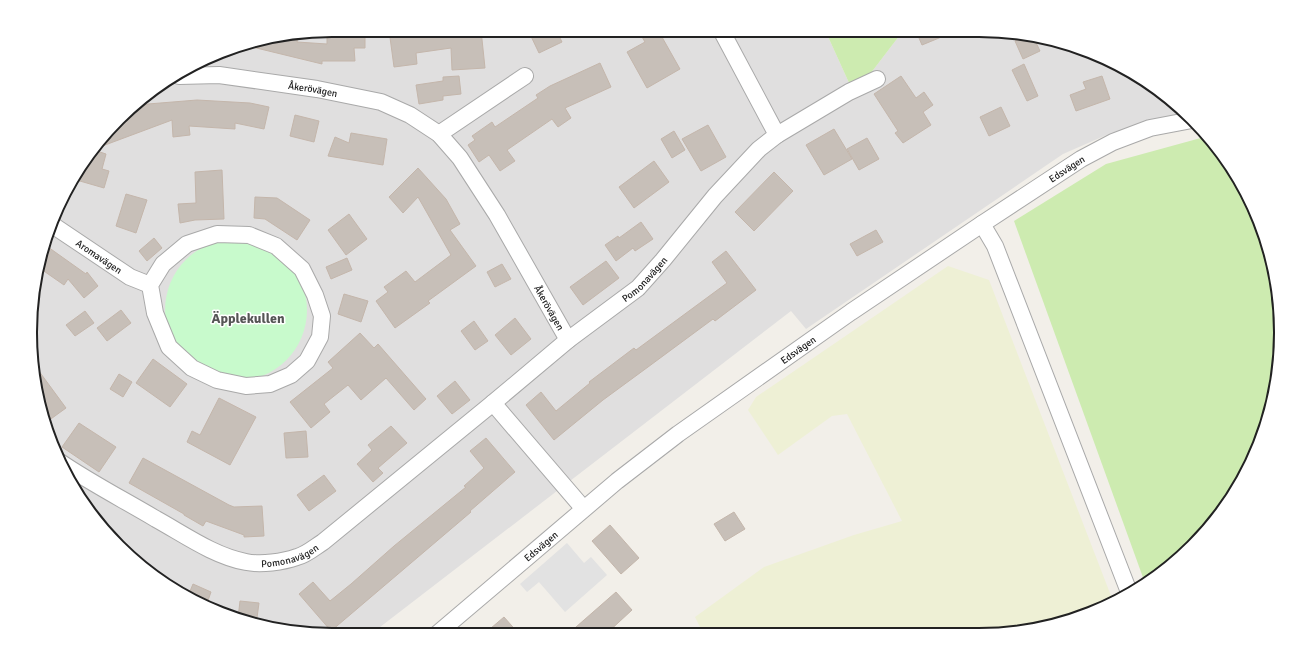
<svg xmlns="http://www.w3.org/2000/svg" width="1311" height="665" viewBox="0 0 1311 665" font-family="Signika,sans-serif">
<rect width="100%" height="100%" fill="#f2efe9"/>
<path fill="#e0dfdf" d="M333,30H825L850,85L867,78L903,31H998L1057,40L1112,61L1162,92L1186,114L1111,133L1063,154L806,329L791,311L371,634H313L254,625L199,604L119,547L61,466L33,372L36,273L53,217L81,165L148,93L235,46Z"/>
<path fill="#eef0d5" d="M948,266L989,280L1113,601L1094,612L1018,632L703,633L695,617L764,567L854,535L902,521L847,414L832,416L778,455L748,410L756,397Z"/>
<g fill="#cdebb0">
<path d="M825,30L903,31L867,78L850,85Z"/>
<path d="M1208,136L1240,181L1265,235L1278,293L1280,352L1271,411L1250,466L1206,532L1162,573L1145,583L1014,221L1106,164Z"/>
</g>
<circle fill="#c8facc" cx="236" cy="310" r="71"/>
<path fill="#e2e2e2" d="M567,543L584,563L591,557L607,575L565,612L539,582L527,592L520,584Z"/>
<g fill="#c7bfb8" stroke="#c4b6ab">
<path d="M332,30H365V48H354L355,61H322V64L244,45L298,36L297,42L327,44V31Z"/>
<path d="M389,30H413V35L456,30H481L485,68L452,70L451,48L416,53L417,64L394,67Z"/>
<path d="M528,30H556L562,42L539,53Z"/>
<path d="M638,30H658L680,69L647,88L627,52L645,42Z"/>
<path d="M916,31H956L922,45Z"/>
<path d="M1027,35L1033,36L1040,51L1023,59L1015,41Z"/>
<path d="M600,63L611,87L565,108L571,118L558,127L552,119L507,150L515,161L500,171L489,155L479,162L468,145L475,140L472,136L492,122L495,127L538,98L536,95L550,86Z"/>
<path d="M1024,64L1038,96L1027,101L1012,70Z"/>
<path d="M459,76L461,94L443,96V100L419,104L416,85L443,81V77Z"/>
<path d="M901,76L916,98L924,92L933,105L923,112L931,125L903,143L895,133L898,131L874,94Z"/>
<path d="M1102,76L1110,99L1076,111L1070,95L1086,89L1083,82Z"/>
<path d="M197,100L250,103L269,107L264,129L235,123V129L189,126L190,135L173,137L172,120L97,148L133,109L148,104Z"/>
<path d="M1001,107L1010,126L989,136L980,117Z"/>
<path d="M295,115L319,121L314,142L290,136Z"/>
<path d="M708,125L726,157L701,171L682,139Z"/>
<path d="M834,129L852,159L824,175L806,145Z"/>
<path d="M674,131L685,150L672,158L661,139Z"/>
<path d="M351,133L387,139L383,165L328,156L335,137L349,143Z"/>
<path d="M867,138L879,159L859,170L847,149Z"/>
<path d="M94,150L106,154L102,169L109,171L104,188L73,179L81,165Z"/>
<path d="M654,161L669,182L634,208L619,187Z"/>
<path d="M418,168L446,199L460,224L450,230L476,266L428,301L430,303L395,328L376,301L388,292L384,287L406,271L415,282L451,255L418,197L403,213L389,197Z"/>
<path d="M222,170L224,219L195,220L180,223L178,204L196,203L195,172Z"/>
<path d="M774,172L793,191L754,231L735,212Z"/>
<path d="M126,194L147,200L136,233L116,226Z"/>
<path d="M255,197L277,198L310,220L297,240L265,219L254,218Z"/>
<path d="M349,214L367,239L346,255L328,230Z"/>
<path d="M641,222L653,239L635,251L633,248L616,261L605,245L618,236L619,238Z"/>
<path d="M876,230L883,242L857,256L850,244Z"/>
<path d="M154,238L162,248L147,261L139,251Z"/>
<path d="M48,247L86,274L87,272L98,286L84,298L68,279L64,285L38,267L41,258Z"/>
<path d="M726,251L756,290L715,321L713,319L648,367L603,400L554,440L526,405L541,392L556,411L590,383L589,382L634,348L636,350L727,283L712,262Z"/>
<path d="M347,258L352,270L331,279L326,267Z"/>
<path d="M606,261L619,278L583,305L570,287Z"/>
<path d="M502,264L511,279L495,287L487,272Z"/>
<path d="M344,294L368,301L361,322L338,314Z"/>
<path d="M121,310L131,323L107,341L97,328Z"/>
<path d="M85,311L94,323L75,336L66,325Z"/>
<path d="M515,318L531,339L511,355L495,335Z"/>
<path d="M474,321L488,341L475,350L461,331Z"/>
<path d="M360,333L374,348L378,344L426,399L414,410L386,378L361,400L348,385L324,404L330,412L311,428L290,402L333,368L328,362Z"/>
<path d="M153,359L187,384L170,407L136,383Z"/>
<path d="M33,363L66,408L48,421L33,372Z"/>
<path d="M119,374L132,382L123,397L110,389Z"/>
<path d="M455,381L470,400L452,414L437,396Z"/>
<path d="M219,398L256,417L230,465L187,442L192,431L200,435Z"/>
<path d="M79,423L116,447L99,472L62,447Z"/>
<path d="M391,426L407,443L378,468L383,473L373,482L357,464L372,450L368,445Z"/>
<path d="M306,431L308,457L286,458L284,433Z"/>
<path d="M486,438L515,472L470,511L471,512L331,631L299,594L313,582L330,601L351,584L394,546L466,487L464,486L484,468L470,451Z"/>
<path d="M143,458L229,505L234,507L262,506L264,536L244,537V535L206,521L203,526L184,515V514L129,483Z"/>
<path d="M324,475L336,491L309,511L297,495Z"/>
<path d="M734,512L745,529L725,541L714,524Z"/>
<path d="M610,525L639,558L621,574L592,541Z"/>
<path d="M193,584L211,592L206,606L199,604L188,596Z"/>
<path d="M616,592L632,610L606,634H568Z"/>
<path d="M240,601L259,603L256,625L238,618Z"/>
<path d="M504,617L519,634H484Z"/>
</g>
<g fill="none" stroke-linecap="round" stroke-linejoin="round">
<defs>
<g id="minor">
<path id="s1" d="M179,76L219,75L317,89L381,102L410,115L439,134L460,158L497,215L568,340"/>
<path d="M439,134L525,76"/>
<path d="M777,135L849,92L877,79"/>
<path id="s2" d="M51,224L130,277L150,285"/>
<path d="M982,224L995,246L1129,592"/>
<path d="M217,234L249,235L276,246L302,269L315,295L322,316L320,337L307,361L291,375L270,384L246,386L217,380L192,368L169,347L155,313L150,285L163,264L187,244Z"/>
<path id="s3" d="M493,403L568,340L638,288L663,260L715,196L759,149L777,135L721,30"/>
<path id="s4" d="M60,462C91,483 124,500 156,519C185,535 214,556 246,562C261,565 283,562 297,557C306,555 315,547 323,542L493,403L583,508"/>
<path id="s5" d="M437,634L617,481L678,434L851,312L982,224L1081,159L1113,142L1150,128L1192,120"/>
</g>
</defs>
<use href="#minor" stroke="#a9a9a9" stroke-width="18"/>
<use href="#minor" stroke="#fff" stroke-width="16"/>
</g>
<g text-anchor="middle" stroke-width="3" stroke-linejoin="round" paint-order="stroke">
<g font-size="10" fill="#222" stroke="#fff">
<text dy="4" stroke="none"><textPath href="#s1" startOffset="135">Åkerövägen</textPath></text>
<text dy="4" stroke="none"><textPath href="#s5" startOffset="784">Edsvägen</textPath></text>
<text dy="4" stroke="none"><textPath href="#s2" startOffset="58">Aromavägen</textPath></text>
<text dy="4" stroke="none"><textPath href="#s3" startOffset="196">Pomonavägen</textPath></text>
<text dy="4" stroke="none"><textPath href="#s1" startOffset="477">Åkerövägen</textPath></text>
<text dy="4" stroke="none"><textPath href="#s5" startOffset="460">Edsvägen</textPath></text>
<text dy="4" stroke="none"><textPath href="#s5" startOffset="136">Edsvägen</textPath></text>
<text dy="4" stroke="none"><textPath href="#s4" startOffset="257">Pomonavägen</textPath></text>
</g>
<g font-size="14" font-weight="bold" fill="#555" stroke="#fff">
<text x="248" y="323">Äpplekullen</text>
</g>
</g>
<path d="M0 0H1311V665H0ZM332 37H979A295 295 0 0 1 1274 332V333A295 295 0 0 1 979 628H332A295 295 0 0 1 37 333V332A295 295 0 0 1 332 37Z" fill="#fff" fill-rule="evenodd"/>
<path fill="none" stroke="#222" stroke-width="2" d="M332 37H979A295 295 0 0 1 1274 332V333A295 295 0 0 1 979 628H332A295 295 0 0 1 37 333V332A295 295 0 0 1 332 37Z"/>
</svg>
